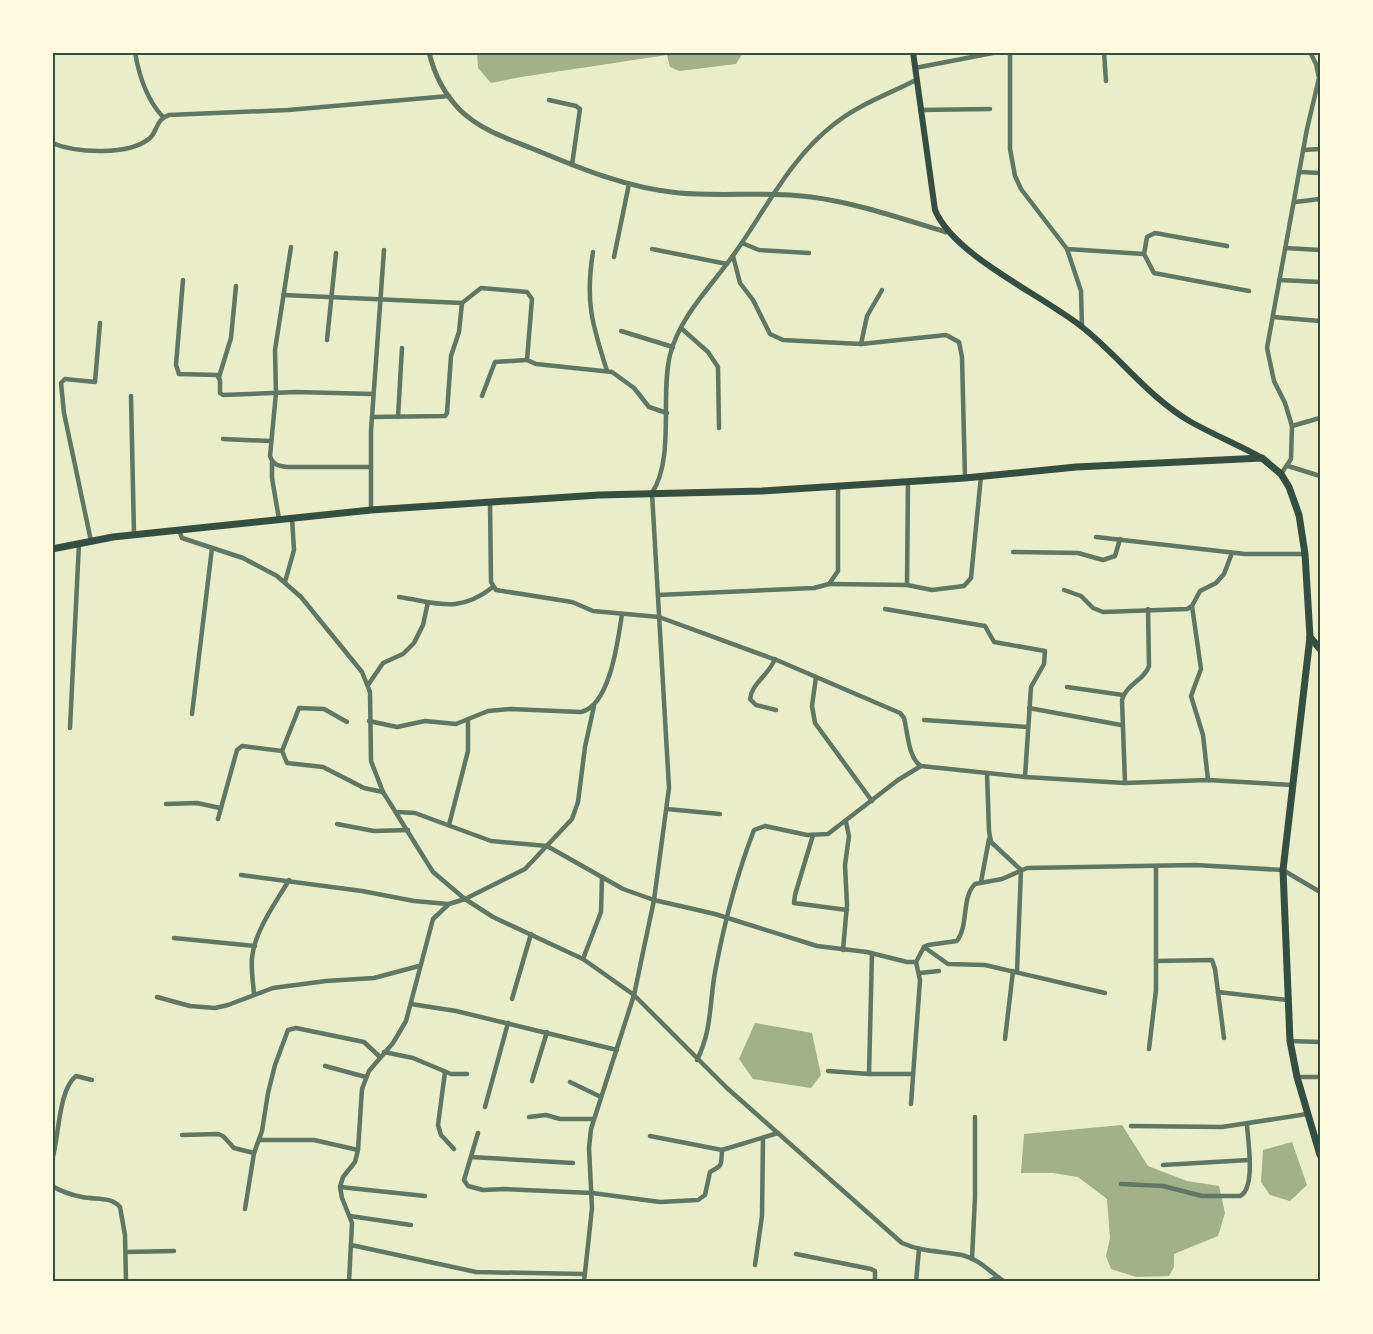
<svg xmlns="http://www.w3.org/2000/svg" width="1373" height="1334" viewBox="0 0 1373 1334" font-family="Georgia,serif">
<rect width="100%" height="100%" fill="#e9edc9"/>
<g fill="#a3b18a">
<path d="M477,53V52L743,53L736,64L679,71L670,67L667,55L521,77L491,83L478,68Z"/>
<path d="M755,1023L812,1033L821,1075L811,1088L753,1079L739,1059Z"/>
<path d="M1122,1125L1148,1166L1187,1181L1219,1186L1225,1213L1218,1236L1174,1254V1267L1169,1276L1136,1277L1111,1269L1106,1256L1110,1238L1107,1199L1078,1177L1053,1173H1021L1024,1134Z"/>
<path d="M1292,1142L1307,1185L1290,1201L1270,1195L1261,1182L1263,1150Z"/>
</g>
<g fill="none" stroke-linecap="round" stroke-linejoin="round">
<g stroke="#617663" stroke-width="4.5">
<path d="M135,52C139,76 146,99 163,117"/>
<path d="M1010,52V149L1015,176L1021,189L1067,249L1081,291L1082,327"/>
<path d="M1104,52L1106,81"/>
<path d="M915,68L998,52"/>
<path d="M549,100L576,106L580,109L572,165"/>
<path d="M920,110L990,109"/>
<path d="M52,143C76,153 129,156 150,138C158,130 156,119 169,115L288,110L449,96"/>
<path d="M1303,150L1320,149"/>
<path d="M1300,172L1320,173"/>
<path d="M1295,202L1320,199"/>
<path d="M742,243L759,250L809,253"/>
<path d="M291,247L275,350L276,393L270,456C273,465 278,466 287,467H371"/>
<path d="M1285,248L1320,250"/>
<path d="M652,249L727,264"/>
<path d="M1067,249L1144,254L1154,273L1249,291"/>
<path d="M593,252C585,301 592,324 607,371"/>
<path d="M1144,254L1147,237L1155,233L1227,246"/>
<path d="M733,256L740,283L753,300L770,334L783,340L861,344L946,335L959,342L962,357L965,478"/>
<path d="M614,257L629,184"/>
<path d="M183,280L176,365L179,374L217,375L220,380V393L223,395L296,392L373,394"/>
<path d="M1279,280L1320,282"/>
<path d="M283,295L462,303L481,288L527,292L532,299L527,360L536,364L612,372L634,388L649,407L667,413"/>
<path d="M1273,317L1320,321"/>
<path d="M681,328L708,352L718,367L719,428"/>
<path d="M621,331L673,347"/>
<path d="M327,340L336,253"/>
<path d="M861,344L867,316L882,290"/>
<path d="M219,377L231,338L236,286"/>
<path d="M131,396L134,535"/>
<path d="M482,396L495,362L527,360"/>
<path d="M372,417L445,416L447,413L451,356L459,332L462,303"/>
<path d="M398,417L402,348"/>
<path d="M1292,426L1320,418"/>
<path d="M223,439L270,441"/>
<path d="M272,462V478L279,519"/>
<path d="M1288,466L1320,476"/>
<path d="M1281,474L1291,459L1292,426L1285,403L1274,381L1267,348L1307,129L1319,78L1316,64L1310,52"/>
<path d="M908,482L907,585L932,590L964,586L971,578L981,476"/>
<path d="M490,502L491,582L496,590L572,602L593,611L659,617L779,661L900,713L904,718C908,733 908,758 921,766L1025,777L1125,783L1208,780L1293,785"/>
<path d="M371,510V431L384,250"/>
<path d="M179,530L182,538L243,558L277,576L301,597L362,672L370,692L371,761L383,792L433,872L465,899L493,917L583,959L634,995L727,1088L902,1243C922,1252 941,1251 962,1255C979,1259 991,1273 1005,1282"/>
<path d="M1096,537L1245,554H1305"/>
<path d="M91,541L64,413L61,383L65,379L95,382L100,323"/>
<path d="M1013,552L1078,553L1103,560L1115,556L1120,539"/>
<path d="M285,582L294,550L292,518"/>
<path d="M829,584L908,585"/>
<path d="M1064,590L1081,596L1093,608L1103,612L1187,609L1192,606L1200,591L1216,583L1224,574L1232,553"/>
<path d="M658,595L814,588L829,584L838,571V486"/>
<path d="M399,597C439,603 458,614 493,587"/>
<path d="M1192,606L1201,669L1191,696L1203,735L1208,780"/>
<path d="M885,609L985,626L994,642L1045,651L1044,664L1031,687L1025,777"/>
<path d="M775,659C768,676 752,683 750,699L756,705L776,710"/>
<path d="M816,677L812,706L815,723L872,801"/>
<path d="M368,685L383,663L403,654L414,643L423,625L428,602"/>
<path d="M1067,687L1123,695"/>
<path d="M1029,708L1121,725"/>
<path d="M192,714L212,548"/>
<path d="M924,720L1028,727"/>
<path d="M369,721L397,727L425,721L456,724L488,711L510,709L581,712C610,706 618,640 622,614"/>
<path d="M70,728L79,543"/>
<path d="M282,751L299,708L324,709L347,722"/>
<path d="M987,773L989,831L991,842L1021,870L1017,972"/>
<path d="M1125,783L1122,700C1126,684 1144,681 1149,666L1148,609"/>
<path d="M166,804L197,803L220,808"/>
<path d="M667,809L720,814"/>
<path d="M398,812L415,813L491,841L547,846L623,889L654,900L715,914L817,946L867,952L907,962H916L924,947L928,945L957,941C969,925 961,898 975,884L1002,879L1027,868L1195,865L1283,870L1320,892"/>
<path d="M218,819L237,750L242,746L282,751L287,763L323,767L364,788L383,792"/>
<path d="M337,824L374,831L408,830"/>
<path d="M449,825L468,751V720"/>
<path d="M813,835L795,895L794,903L847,910"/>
<path d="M241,875L362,891L414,901L448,904"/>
<path d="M981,882L989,839"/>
<path d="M174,938L255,946"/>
<path d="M924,947L948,964L985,965L1105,993"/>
<path d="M843,950L847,905L845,865L849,836L846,822"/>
<path d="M583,959L601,912L602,877"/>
<path d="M1156,961L1212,960L1215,969L1224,1038"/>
<path d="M920,973L939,971"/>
<path d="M1218,992L1287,1000"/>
<path d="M254,994C253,982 251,970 252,958C255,930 275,904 289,880"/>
<path d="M157,997L190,1006L215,1008L228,1005L273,988L326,981L374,978L419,966"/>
<path d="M512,999L531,934"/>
<path d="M411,1004L456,1011L617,1050"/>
<path d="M1005,1039L1013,971"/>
<path d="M1290,1041L1320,1042"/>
<path d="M1149,1049L1156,990V866"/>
<path d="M384,1052L413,1058L451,1074H467"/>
<path d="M697,1060C713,1028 709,1000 716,967C725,920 737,874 754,830L765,826L807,835L828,834L898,780L921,766"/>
<path d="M325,1066L366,1077"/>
<path d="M828,1071L869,1074H913"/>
<path d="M445,1072L438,1125L441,1135L454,1149"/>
<path d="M869,1074L872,953"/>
<path d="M1297,1077H1320"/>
<path d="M532,1081L547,1032"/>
<path d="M570,1082L601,1097"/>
<path d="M911,1104L920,980L916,962"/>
<path d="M485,1107L508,1023"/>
<path d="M529,1117L546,1115L560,1119H594"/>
<path d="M1131,1126L1222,1127L1307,1114"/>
<path d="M478,1133L464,1180L468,1186L483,1190L505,1189L592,1193L660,1202L698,1200L705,1195L710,1172C723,1165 721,1166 722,1150"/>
<path d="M182,1135L218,1134L223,1136L234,1148L254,1153"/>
<path d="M650,1136L722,1150L778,1133"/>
<path d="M259,1140H314L358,1150"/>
<path d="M471,1157L573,1163"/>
<path d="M52,1160C59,1139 58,1090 76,1076L92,1080"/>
<path d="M1163,1165L1249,1160"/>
<path d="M1121,1184L1163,1186L1202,1196H1240C1256,1188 1248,1141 1247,1125"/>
<path d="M52,1186C62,1192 72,1195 82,1197C95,1200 111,1196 120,1207L125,1235L126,1282"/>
<path d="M340,1187L425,1196"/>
<path d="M245,1209L254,1153L262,1131L268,1093L275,1065L288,1030L296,1028L364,1042L380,1057"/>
<path d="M350,1216L411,1225"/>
<path d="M351,1245L476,1272L584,1274"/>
<path d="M126,1252L174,1251"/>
<path d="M796,1254L871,1269L875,1271V1282"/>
<path d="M972,1259L975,1197V1117"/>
<path d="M755,1265L762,1216L763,1138"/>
<path d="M349,1282L352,1223L342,1198L340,1187L343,1177L355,1162L358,1150L362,1089L369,1071L393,1043L406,1021L433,919L449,904L465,899L525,869L572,819L578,802L585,747L594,706"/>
<path d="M584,1282L592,1208L589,1148L591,1129L634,995L654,900L669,788L652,493C675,457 660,395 670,355C680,314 716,282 739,247C768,205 792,157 833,125C857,105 889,94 916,80"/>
<path d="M916,1282L919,1249"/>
<path d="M988,1282L997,1277"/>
</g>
<path stroke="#617663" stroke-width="5" d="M429,52C434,74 445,95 461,111C481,130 506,138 531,148C579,168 627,188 679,193C723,197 768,191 811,197C857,203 902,219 946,232"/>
<path stroke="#344e41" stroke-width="6" d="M913,52L935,210C954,256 1042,295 1082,327C1119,356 1149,398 1191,422C1214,435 1239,445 1262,458"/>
<g stroke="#344e41" stroke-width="7">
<path d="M52,549L113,537L371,510L599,495L762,491L965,478L1076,467L1262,458L1281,474L1289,487L1299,515L1305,554L1310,637L1283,870L1290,1041L1297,1077L1320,1155"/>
<path d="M1310,637L1320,649"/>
</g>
</g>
<rect width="1373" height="1334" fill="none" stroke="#fefae0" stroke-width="108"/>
<rect x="54" y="54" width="1265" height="1226" fill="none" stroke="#344e41" stroke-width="2"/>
</svg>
